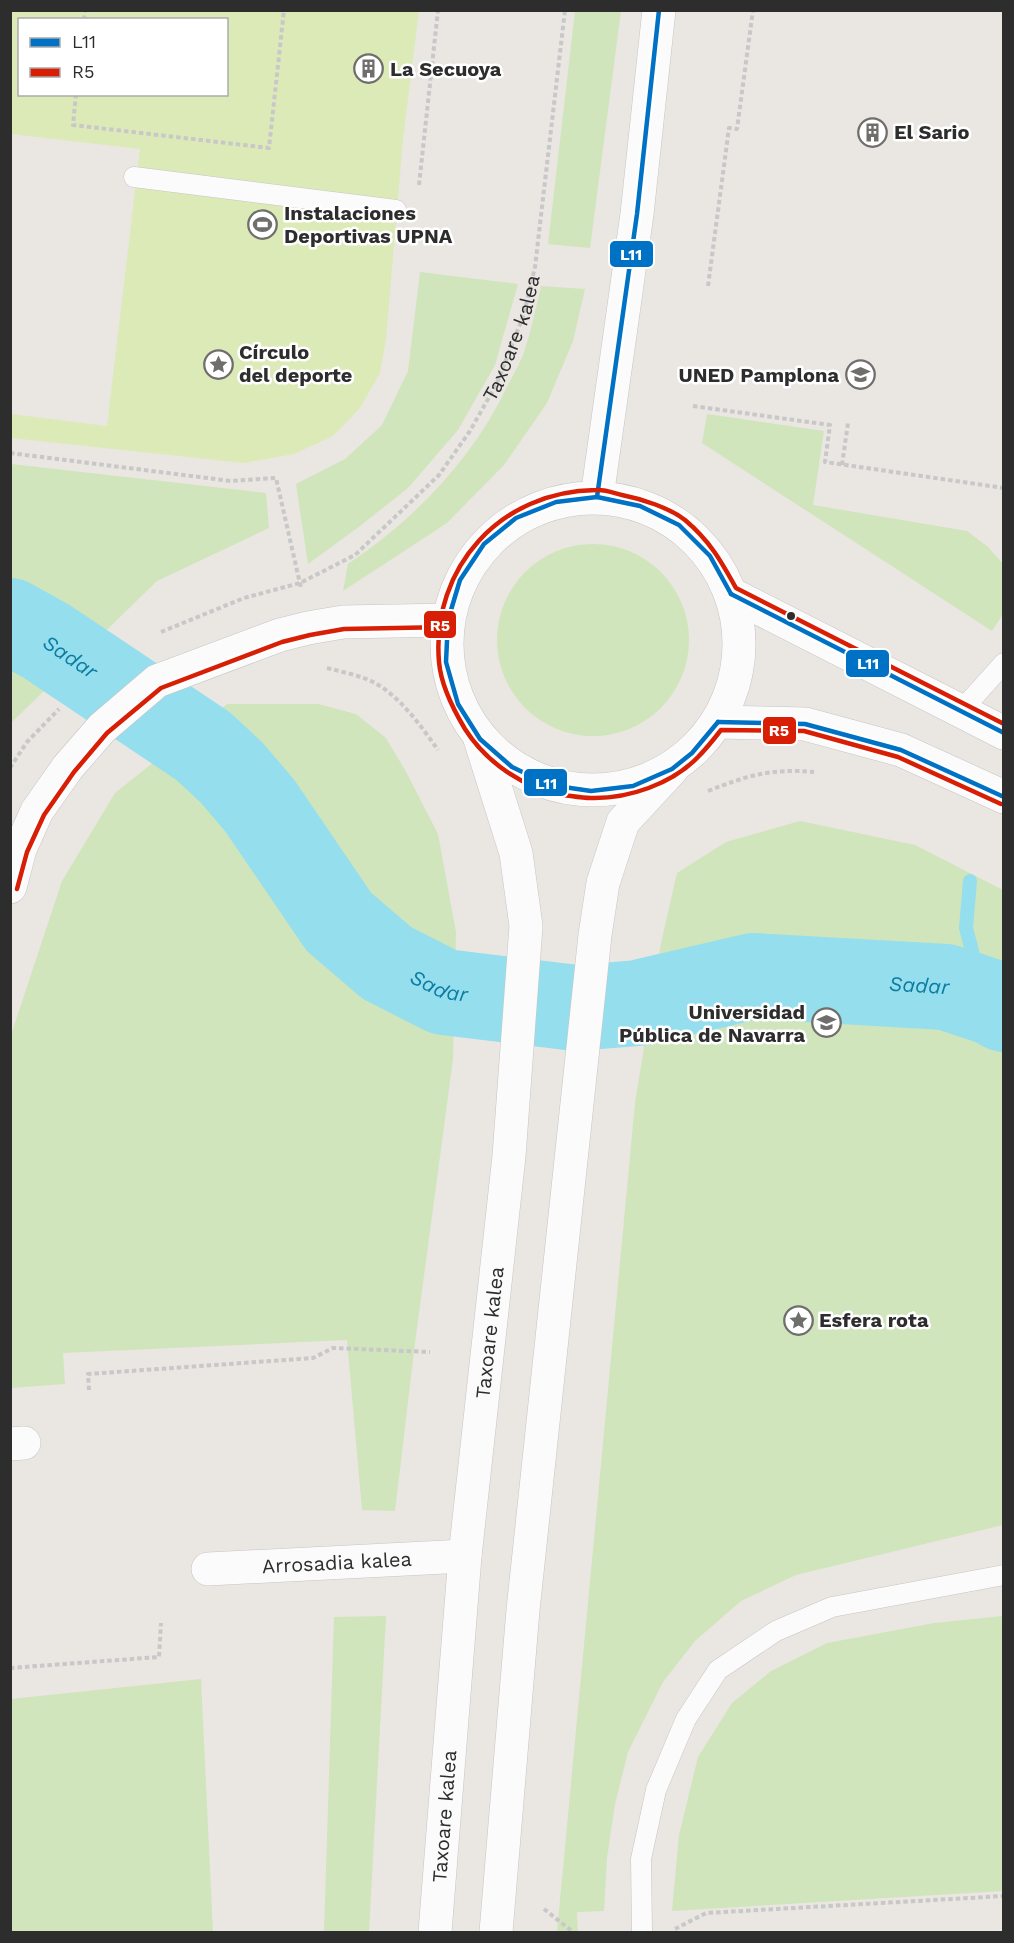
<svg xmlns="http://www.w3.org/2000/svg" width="1014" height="1943" viewBox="0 0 1014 1943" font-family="'Work Sans',sans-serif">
<rect width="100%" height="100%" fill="#eae6e2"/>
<g fill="#d0e5bb">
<path d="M575,11H621L590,248L548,244Z"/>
<path d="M420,272L518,284L495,365L458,430L408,488L360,526L308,564L296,484L345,459L382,425L408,371Z"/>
<path d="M541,286L585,289L573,341L547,403L504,465L447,523L343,591L348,564C416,518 472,460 508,385C513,375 520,364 524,352C531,331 536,308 541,286Z"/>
<path d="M707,414L824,431L813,505L967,531L988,547L1003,564V614L992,631L702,443Z"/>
<path d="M11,464L266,493L269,528L157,581L11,723Z"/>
<circle cx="593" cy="640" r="96"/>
<path d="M227,704H318L356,714L386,738L405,770L438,834L456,932L453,1059L415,1343L395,1511L362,1510L347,1340L63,1353L65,1384L11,1388V1035L62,881L115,793Z"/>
<path d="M800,821L915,845L1003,890V1525L796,1575L741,1601L695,1641L663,1682L628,1752L615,1804L607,1858L604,1911L577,1912L578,1932H557L635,1103L661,943L677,873L726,842Z"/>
<path d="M386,1616L369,1932H324L334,1617Z"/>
<path d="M1003,1616V1891L672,1911L679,1835L698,1757L732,1703L771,1671L827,1643L934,1623Z"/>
<path d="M201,1679L213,1932H11V1699Z"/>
</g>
<path fill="#dceab8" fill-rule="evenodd" d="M11,11H419L403,139L386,339L380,373L360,408L333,436L294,454L244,463L11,438V414L107,426L140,149L11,134ZM20,20H226V94H20Z"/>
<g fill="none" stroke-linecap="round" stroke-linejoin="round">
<path stroke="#95deed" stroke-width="14" d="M970,881L966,928L978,974L994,1003"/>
<path stroke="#95deed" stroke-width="86" id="s1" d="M10,621L46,641L203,746L232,773L260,806L339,922L387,963L444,992L576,1008L638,1003L754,976L946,987L994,1003L1004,1009"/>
<defs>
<g id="service">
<path d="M134,177L396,210"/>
<path d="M960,712L1004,663"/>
<path d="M642,1932L641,1859L656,1790L686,1719L718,1670L776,1631L832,1607L1004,1575"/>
</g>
<g id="minor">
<path d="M10,1444L24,1443"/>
<path id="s3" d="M208,1569L465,1556"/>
</g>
<g id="tertiary">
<path d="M597,497L637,214L659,10"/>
<circle cx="593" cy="644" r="146"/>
<path d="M731,594L1004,733"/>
<path d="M718,722L805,724L901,750L1004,797"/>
<path d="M10,887L20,849L37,811L68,767L102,728L157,681L280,635L308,628L343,622L448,620"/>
<path id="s4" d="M435,1932L465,1556L509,1156L526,926L516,853L480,739"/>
<path d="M496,1932L523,1610L595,935L603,883L623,822L672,769"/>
</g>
</defs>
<use href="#service" stroke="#c6c5c5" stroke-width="21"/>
<use href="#minor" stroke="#c6c5c5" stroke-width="34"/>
<use href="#tertiary" stroke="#c6c5c5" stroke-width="34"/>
<g stroke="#c8c8c8" stroke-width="4" stroke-dasharray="4.5 3" stroke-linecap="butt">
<path d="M84,20L85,10"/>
<path d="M76,94L73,125L269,148L284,10"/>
<path d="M419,185L438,10"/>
<path d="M708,286L729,128L737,129L753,10"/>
<path d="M693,406L830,425L825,462L1004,488"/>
<path d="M10,453L231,481L276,478L301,588"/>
<path d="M842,465L848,423"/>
<path id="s2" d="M161,632L244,598L300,583L355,555L439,475L470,431L497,383L524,314L535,267L565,10"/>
<path d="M327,668C342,672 359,675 373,682C400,696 421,726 438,750"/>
<path d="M10,768L27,742L59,709"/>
<path d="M708,791C746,776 771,768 814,772"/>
<path d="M89,1390L88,1374L313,1358L333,1348L430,1352"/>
<path d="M10,1668L159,1657L161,1623"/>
<path d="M544,1909L573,1932"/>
<path d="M675,1929L706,1913L1004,1896"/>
</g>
<use href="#service" stroke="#fcfbfb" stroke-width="20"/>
<use href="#minor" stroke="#fcfbfb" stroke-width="33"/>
<use href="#tertiary" stroke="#fcfbfb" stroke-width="33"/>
<defs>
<g id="bus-1">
<path d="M597,497L637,214L659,10"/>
<path d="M731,594L1004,733"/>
<path d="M718,722L692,753L672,769L633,786L591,791L550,785L512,767L480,739L458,704L446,662L448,620L460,580L484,544L516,518L556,502L597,497L640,506L679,525L710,556L731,594"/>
<path d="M718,722L805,724L901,750L1004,797"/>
</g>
<g id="bus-2">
<path d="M1001,804L898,757L804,731L721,730C714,739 706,749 698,757C672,784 628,799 591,798C582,798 572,796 564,795C524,789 486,762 465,729C453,709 441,686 439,662C431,567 501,491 596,490C604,489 614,493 622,495C642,499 670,508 685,520C710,541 721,561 736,588L1004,724"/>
<path d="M17,889L27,852L44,815L74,772L107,733L161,688L282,642L310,635L344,629L448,627"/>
</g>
</defs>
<use href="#bus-1" stroke="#fff" stroke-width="9"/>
<use href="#bus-2" stroke="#fff" stroke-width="9"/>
<use href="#bus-1" stroke="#0072c6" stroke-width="4.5"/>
<use href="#bus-2" stroke="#d81e05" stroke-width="4.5"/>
</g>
<defs>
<symbol id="building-ring" viewBox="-11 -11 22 22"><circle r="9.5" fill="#fff" stroke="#6f6e6c" stroke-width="1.5"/><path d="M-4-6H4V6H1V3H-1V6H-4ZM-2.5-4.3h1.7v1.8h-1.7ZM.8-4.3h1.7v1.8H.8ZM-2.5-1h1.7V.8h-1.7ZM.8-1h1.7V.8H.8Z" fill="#6f6e6c"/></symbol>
<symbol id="stadium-ring" viewBox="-11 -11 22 22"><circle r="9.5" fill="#fff" stroke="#6f6e6c" stroke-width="1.5"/><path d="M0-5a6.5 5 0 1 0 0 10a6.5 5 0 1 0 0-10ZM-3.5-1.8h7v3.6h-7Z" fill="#6f6e6c"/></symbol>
<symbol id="sight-ring" viewBox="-11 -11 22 22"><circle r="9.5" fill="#fff" stroke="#6f6e6c" stroke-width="1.5"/><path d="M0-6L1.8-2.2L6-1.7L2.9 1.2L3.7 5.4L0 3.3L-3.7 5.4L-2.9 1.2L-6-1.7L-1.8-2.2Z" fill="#6f6e6c"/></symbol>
<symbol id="university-ring" viewBox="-11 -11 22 22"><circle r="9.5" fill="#fff" stroke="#6f6e6c" stroke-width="1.5"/><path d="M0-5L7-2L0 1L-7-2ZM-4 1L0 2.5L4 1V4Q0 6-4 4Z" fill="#6f6e6c"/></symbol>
</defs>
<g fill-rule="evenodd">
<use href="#building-ring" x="352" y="52" width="33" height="33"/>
<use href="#building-ring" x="856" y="116" width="33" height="33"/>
<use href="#stadium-ring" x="246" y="208" width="33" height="33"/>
<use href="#sight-ring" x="202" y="348" width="33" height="33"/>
<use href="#university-ring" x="844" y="358" width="33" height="33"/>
<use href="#university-ring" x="810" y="1006" width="33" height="33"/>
<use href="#sight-ring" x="782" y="1304" width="33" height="33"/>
</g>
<circle fill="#2d2d2d" stroke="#fff" stroke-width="2" cx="791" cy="616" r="5"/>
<g text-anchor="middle" stroke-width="5" stroke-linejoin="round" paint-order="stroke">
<g font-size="20" font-weight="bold" fill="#2d2d2d" stroke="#fff" text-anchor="start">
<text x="390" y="76">La Secuoya</text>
<text x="894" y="139">El Sario</text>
<text x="284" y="220">Instalaciones<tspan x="284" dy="23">Deportivas UPNA</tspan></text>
<text x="239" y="359">Círculo<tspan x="239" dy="23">del deporte</tspan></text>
<text x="839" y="382" text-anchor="end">UNED Pamplona</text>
<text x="805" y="1019" text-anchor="end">Universidad<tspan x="805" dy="23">Pública de Navarra</tspan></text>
<text x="819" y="1327">Esfera rota</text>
</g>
<g font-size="20" fill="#2d2d2d" stroke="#fff">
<text dy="7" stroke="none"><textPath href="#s2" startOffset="482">Taxoare kalea</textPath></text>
<text dy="7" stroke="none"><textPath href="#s4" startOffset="602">Taxoare kalea</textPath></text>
<text dy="7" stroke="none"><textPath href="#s3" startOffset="129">Arrosadia kalea</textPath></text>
<text dy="7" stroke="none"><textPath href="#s4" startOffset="116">Taxoare kalea</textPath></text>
</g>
<g font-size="21" font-style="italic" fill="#0b7ca2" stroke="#fff">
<text dy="7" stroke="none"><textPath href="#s1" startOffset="70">Sadar</textPath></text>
<text dy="7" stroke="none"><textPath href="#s1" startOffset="574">Sadar</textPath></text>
<text dy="7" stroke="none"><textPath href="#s1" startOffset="1060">Sadar</textPath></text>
</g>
</g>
<g stroke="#fff" stroke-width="2">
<rect x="609" y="240" width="45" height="28" rx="6" fill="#0072c6"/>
<rect x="423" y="610" width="34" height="29" rx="6" fill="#d81e05"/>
<rect x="845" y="649" width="45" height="29" rx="6" fill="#0072c6"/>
<rect x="762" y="716" width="35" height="29" rx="6" fill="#d81e05"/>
<rect x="523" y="768" width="45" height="29" rx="6" fill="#0072c6"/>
</g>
<g font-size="16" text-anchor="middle" font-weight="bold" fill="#fff">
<text x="631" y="260">L11</text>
<text x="440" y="631">R5</text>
<text x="868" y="669">L11</text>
<text x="779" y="736">R5</text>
<text x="546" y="789">L11</text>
</g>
<rect width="1014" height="1943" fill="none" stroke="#2d2d2d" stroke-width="24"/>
<rect x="18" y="18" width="210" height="78" fill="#ffffff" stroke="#ababab" stroke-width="1.5"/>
<rect x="30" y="38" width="30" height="9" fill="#0072c6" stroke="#ababab" stroke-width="1.5"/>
<text x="72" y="48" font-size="18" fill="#2d2d2d">L11</text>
<rect x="30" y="68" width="30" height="9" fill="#d81e05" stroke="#ababab" stroke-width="1.5"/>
<text x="72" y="78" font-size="18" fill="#2d2d2d">R5</text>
</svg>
